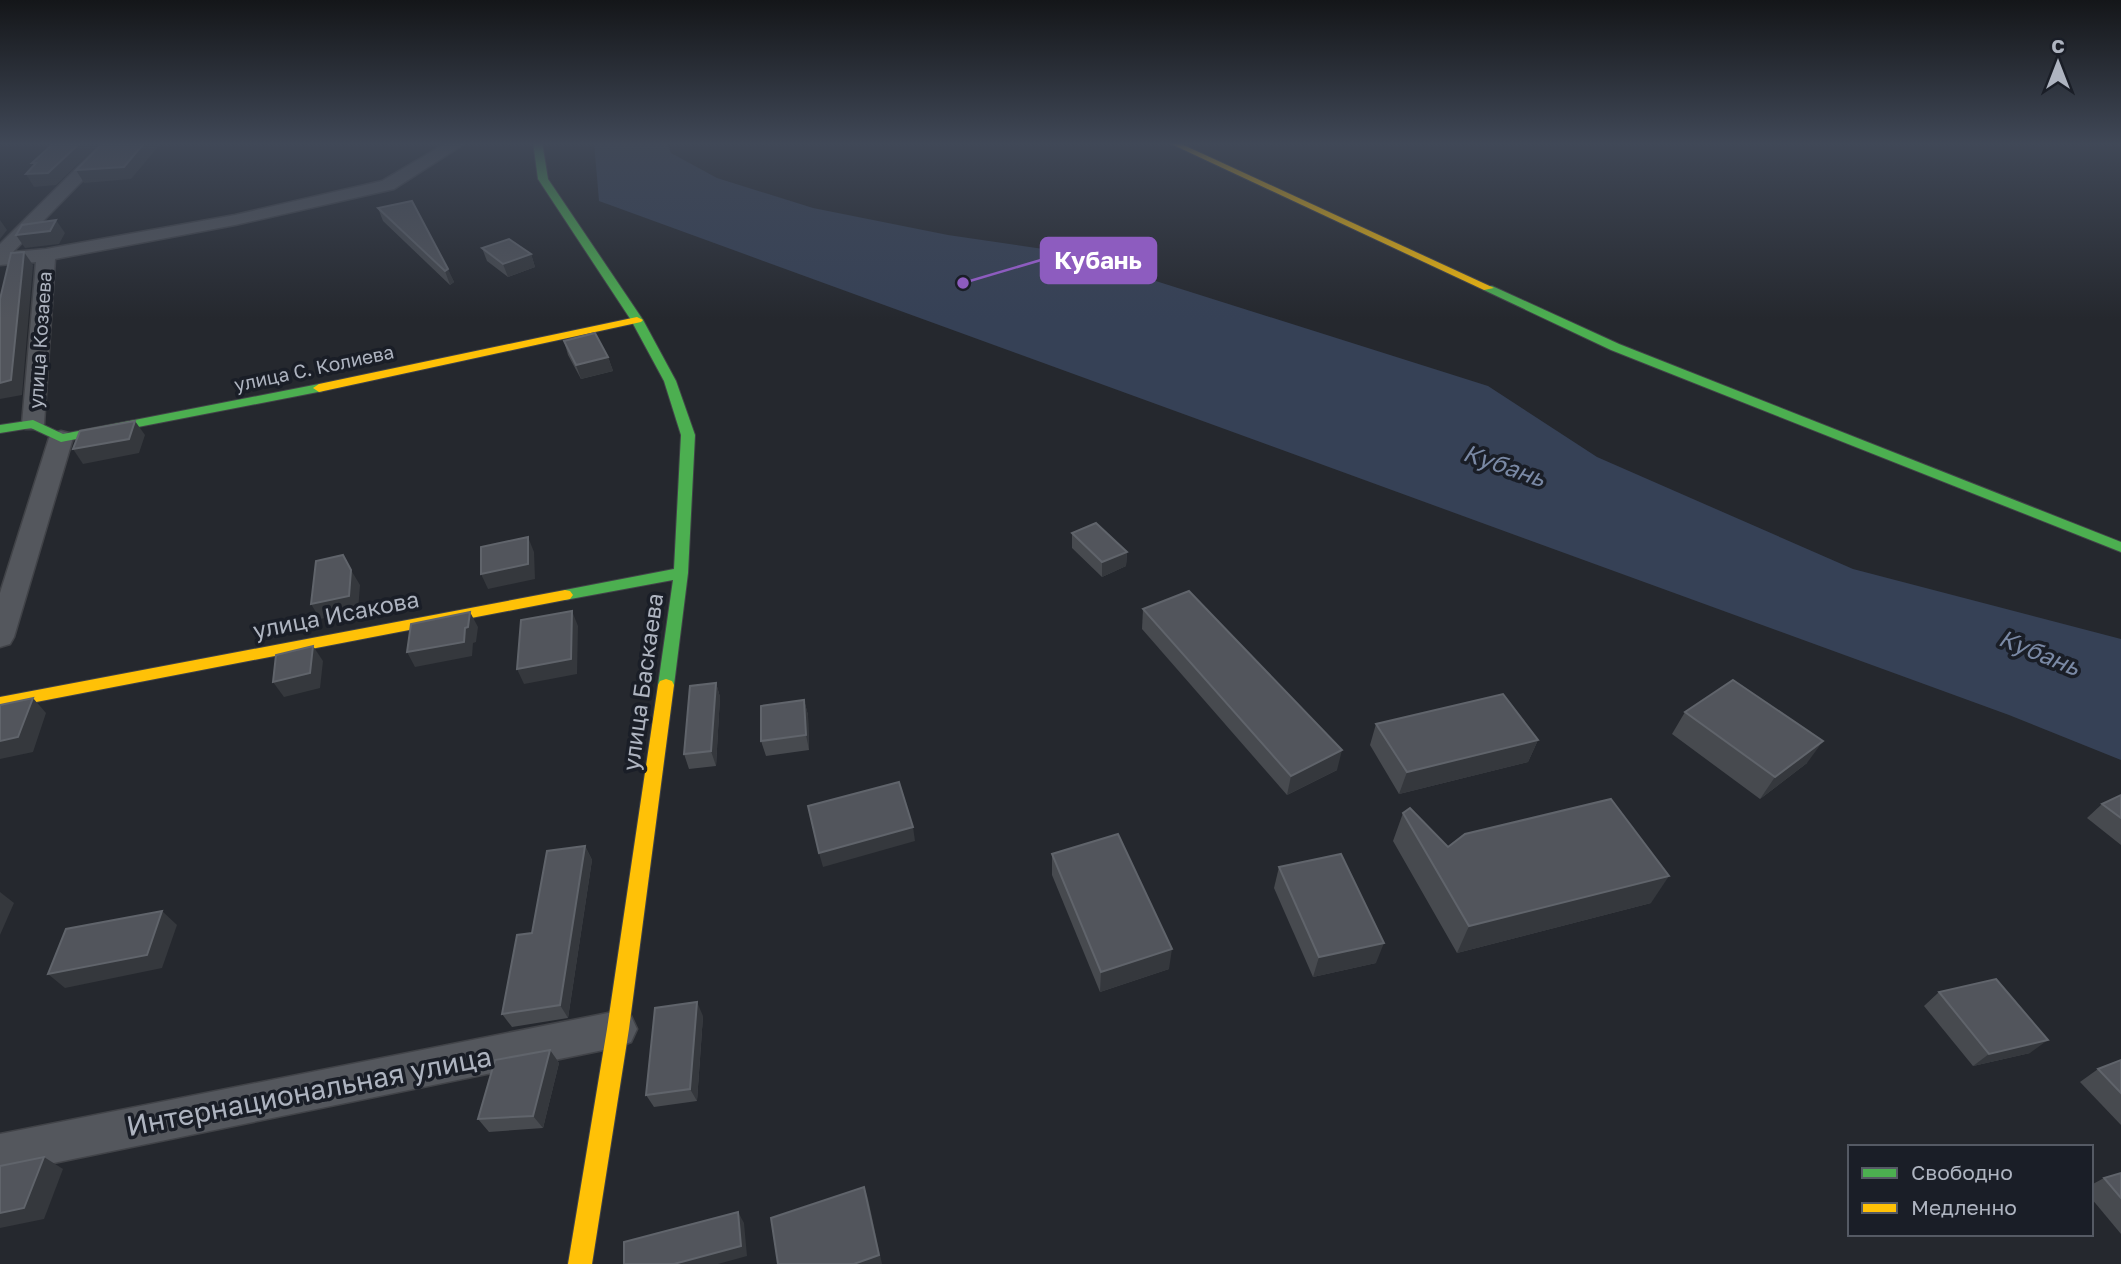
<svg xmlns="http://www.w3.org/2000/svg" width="2121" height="1264" viewBox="0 0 2121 1264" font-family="'Golos Text',sans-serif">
<rect width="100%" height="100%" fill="#25282e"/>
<path fill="#364156" d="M594,142H667L671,153L717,178L813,208L948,235L1064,252L1488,386L1597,457L1853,569L2121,639V760L2009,715L599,201Z"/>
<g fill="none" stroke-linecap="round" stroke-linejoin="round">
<defs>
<g id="street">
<path d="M103,142H120L13,252L46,249L235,215L382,181L448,142H467L394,189L235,225L55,259L44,424L41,429H25L22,424L36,262L0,265V244Z"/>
<path d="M61,431L69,433L73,438L14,637L10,644L0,647V593L49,438L53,433Z"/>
<path d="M618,1011L631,1016L637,1029L631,1042L618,1047L0,1174V1134Z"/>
</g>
<g id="fast">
<path d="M533,142H542L548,179L643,320L676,381L695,435L688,573L674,685L672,689H660L658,685L673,580L565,600L557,595L565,590L674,569L681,435L664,381L631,320L538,179Z"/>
<path d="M1484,286H1492L1619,344L2121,542V552L1611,350L1484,290Z"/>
<path d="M319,384L323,385V391L61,442L31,428L0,433V425L33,420L63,434Z"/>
</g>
<g id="slow">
<path d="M1167,142H1177L1494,288L1484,290Z"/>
<path d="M637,317L643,320L641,322L319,392L313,388L319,384Z"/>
<path d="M565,590L570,591L573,595L570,599L0,709V697Z"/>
<path d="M666,679L672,681L674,685L629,1029L592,1264H568L607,1029L658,685L660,681Z"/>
</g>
</defs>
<use href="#street" stroke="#414348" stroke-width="3"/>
<use href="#fast" stroke="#414348" stroke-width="2"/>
<use href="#slow" stroke="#414348" stroke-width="2"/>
<use href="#street" fill="#54575d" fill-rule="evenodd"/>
<use href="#fast" fill="#4caf50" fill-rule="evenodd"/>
<use href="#slow" fill="#ffc107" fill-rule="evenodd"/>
</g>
<g fill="#474a4f">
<path d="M412,201L454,282L450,285L383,221L378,208Z"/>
<path d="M482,248L531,254L535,267L508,277L487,261Z"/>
<path d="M564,341L608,357L613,371L581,379L568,355Z"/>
<path d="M1072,533L1127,552L1126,566L1102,577L1072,548Z"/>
<path d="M1143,609L1337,770L1287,795L1142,629Z"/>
<path d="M716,683L720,697L716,766L689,769L684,754Z"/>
<path d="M804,700L808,715L809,750L766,756L761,741Z"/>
<path d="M1685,712L1807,763L1760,799L1672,734Z"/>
<path d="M1376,724L1538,740L1528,762L1399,794L1370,745Z"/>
<path d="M2121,795V845L2087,818L2102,804Z"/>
<path d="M1403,813L1448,847L1651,903L1457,953L1393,841Z"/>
<path d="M585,846L592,860L568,1018L512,1027L502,1014L532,933Z"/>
<path d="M1052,854L1169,969L1100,992L1052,875Z"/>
<path d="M1279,867L1376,963L1313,977L1274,888Z"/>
<path d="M1939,992L2030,1053L1973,1066L1924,1006Z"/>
<path d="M703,1016L697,1101L654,1107L646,1095Z"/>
<path d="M550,1050L559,1063L543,1128L489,1132L478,1119Z"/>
<path d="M2121,1060V1125L2080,1082L2098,1069Z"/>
<path d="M2121,1173V1234L2091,1198V1185L2104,1178Z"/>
</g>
<g fill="#35383d">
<path d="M81,142H101L56,185L34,187L26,174Z"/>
<path d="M145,142H162L131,179L84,183L76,170Z"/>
<path d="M0,220L7,230L0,239Z"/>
<path d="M56,220L65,233L59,244L25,248L16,235Z"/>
<path d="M24,252L33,265L22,395L0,399V383Z"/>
<path d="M531,254L535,267L508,277L503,264Z"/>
<path d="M448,269L454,282L450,285L445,271Z"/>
<path d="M608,357L613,371L581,379L576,365Z"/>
<path d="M135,421L145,435L139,453L83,464L73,449Z"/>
<path d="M528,537L534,552L535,579L488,589L481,574Z"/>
<path d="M1127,552L1126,566L1102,577V562Z"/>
<path d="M351,570L360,585L358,611L320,619L311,604Z"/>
<path d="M572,611L578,626L577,674L524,684L517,669Z"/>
<path d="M470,612L478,627L476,642L473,643L472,656L415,667L407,652L465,628Z"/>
<path d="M313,646L323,661L320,688L284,697L273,682Z"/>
<path d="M716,683L720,697L716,766L711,751Z"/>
<path d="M33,698L46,713L33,752L0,759V741Z"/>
<path d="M804,700L808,715L809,750L806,735Z"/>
<path d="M1538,740L1528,762L1399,794L1407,772Z"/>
<path d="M1823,741L1807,763L1760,799L1775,777Z"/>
<path d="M1342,750L1337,770L1287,795L1291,776Z"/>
<path d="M913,827L915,841L823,867L819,853Z"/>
<path d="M585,846L592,860L568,1018L560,1005Z"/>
<path d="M1669,876L1651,903L1457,953L1469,926Z"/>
<path d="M0,892L14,903L0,935Z"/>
<path d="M162,911L177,925L162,968L65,988L48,974Z"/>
<path d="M1384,943L1376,963L1313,977L1319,957Z"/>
<path d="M1172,949L1169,969L1100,992L1101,972Z"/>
<path d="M697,1002L703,1016L697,1101L690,1089Z"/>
<path d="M2048,1040L2030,1053L1973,1066L1989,1054Z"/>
<path d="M550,1050L559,1063L543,1128L533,1116Z"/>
<path d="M44,1157L63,1169L44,1219L0,1228V1213Z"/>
<path d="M864,1187L868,1198L882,1264H854Z"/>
<path d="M738,1212L744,1223L747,1256L718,1264H674Z"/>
</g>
<g fill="#52555c" stroke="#60646b" stroke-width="2">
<path d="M55,142H81L48,173L26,174L36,163H32Z"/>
<path d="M104,142H145L124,167L76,170Z"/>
<path d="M412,201L448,269L445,271L378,208Z"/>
<path d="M56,220L50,231L16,235L22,225Z"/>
<path d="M509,239L531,254L503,264L482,248Z"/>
<path d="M24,252L11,380L0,383V299L11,253Z"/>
<path d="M595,333L608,357L576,365L564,341Z"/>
<path d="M135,421L129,439L73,449L80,431Z"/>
<path d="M1096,523L1127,552L1102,562L1072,533Z"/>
<path d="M528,537V564L481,574V547Z"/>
<path d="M343,555L351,570L349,596L311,604L316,561Z"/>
<path d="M1189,591L1342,750L1291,776L1143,609Z"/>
<path d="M572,611L571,659L517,669L521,620Z"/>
<path d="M470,612L468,627L465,628L464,642L407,652L411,624Z"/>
<path d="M313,646L310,673L273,682L276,655Z"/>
<path d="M1733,680L1823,741L1775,777L1685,712Z"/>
<path d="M716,683L711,751L684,754L690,686Z"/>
<path d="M1503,694L1538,740L1407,772L1376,724Z"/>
<path d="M33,698L18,737L0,741V705Z"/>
<path d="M804,700L806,735L761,741V706Z"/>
<path d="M899,782L913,827L819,853L808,806Z"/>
<path d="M2121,795V818L2102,804Z"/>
<path d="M1611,799L1669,876L1469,926L1403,813L1410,808L1448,847L1465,834Z"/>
<path d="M1118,834L1172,949L1101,972L1052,854Z"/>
<path d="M585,846L560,1005L502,1014L517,935L532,933L547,851Z"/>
<path d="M1341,854L1384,943L1319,957L1279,867Z"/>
<path d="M162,911L147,955L48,974L66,929Z"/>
<path d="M1996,979L2048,1040L1989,1054L1939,992Z"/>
<path d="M697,1002L690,1089L646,1095L655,1008Z"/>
<path d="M550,1050L533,1116L478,1119L495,1060Z"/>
<path d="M2121,1060V1093L2098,1069Z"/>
<path d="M44,1157L24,1208L0,1213V1166Z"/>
<path d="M2121,1173V1198L2104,1178Z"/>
<path d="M864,1187L879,1255L854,1264H778L771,1218Z"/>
<path d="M738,1212L741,1246L674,1264H624V1242Z"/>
</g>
<linearGradient id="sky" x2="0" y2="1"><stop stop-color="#141619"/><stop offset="0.45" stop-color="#404857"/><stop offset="1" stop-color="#404857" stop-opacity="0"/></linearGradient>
<rect width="2121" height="319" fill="url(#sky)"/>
<g text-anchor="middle" stroke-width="7" stroke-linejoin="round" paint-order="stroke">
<g font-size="19" fill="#aeb4c0" stroke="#1a1e27">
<text transform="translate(40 340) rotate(-86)" y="7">улица Козаева</text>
<text transform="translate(314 368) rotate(-12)" y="7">улица С. Колиева</text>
</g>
<g font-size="23" fill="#aeb4c0" stroke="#1a1e27">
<text transform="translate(336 615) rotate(-11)" y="8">улица Исакова</text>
<text transform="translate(643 682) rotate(-82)" y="8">улица Баскаева</text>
</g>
<g font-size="24" font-style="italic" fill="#7a89a5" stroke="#1a1e27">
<text transform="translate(1504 466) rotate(19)" y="8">Кубань</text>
<text transform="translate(2039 653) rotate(22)" y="8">Кубань</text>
</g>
<g font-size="28" fill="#aeb4c0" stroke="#1a1e27">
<text transform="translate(309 1091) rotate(-11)" y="10">Интернациональная улица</text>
</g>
</g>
<path fill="none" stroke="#8d5cbf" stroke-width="2.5" d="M963 283L1041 260"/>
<circle fill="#8d5cbf" stroke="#1a1e27" stroke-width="2.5" cx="963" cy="283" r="7"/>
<rect fill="#8d5cbf" stroke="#8d5cbf" stroke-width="2.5" x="1041" y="238" width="115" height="45" rx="7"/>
<g font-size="24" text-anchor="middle" font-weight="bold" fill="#fff">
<text x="1098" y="269">Кубань</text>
</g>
<rect x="1848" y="1145" width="245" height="91" fill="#1a1e27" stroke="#555a64" stroke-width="2"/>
<rect x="1862" y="1168" width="35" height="10" fill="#4caf50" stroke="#555a64" stroke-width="2"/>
<text x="1911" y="1180" font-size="21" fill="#aeb4c0">Свободно</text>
<rect x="1862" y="1203" width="35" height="10" fill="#ffc107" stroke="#555a64" stroke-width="2"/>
<text x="1911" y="1215" font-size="21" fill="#aeb4c0">Медленно</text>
<g transform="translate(2058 63)" stroke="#1a1e27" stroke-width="5" paint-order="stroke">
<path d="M0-5L12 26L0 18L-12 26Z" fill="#aeb4c0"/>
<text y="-10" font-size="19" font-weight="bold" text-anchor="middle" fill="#aeb4c0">С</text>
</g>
</svg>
